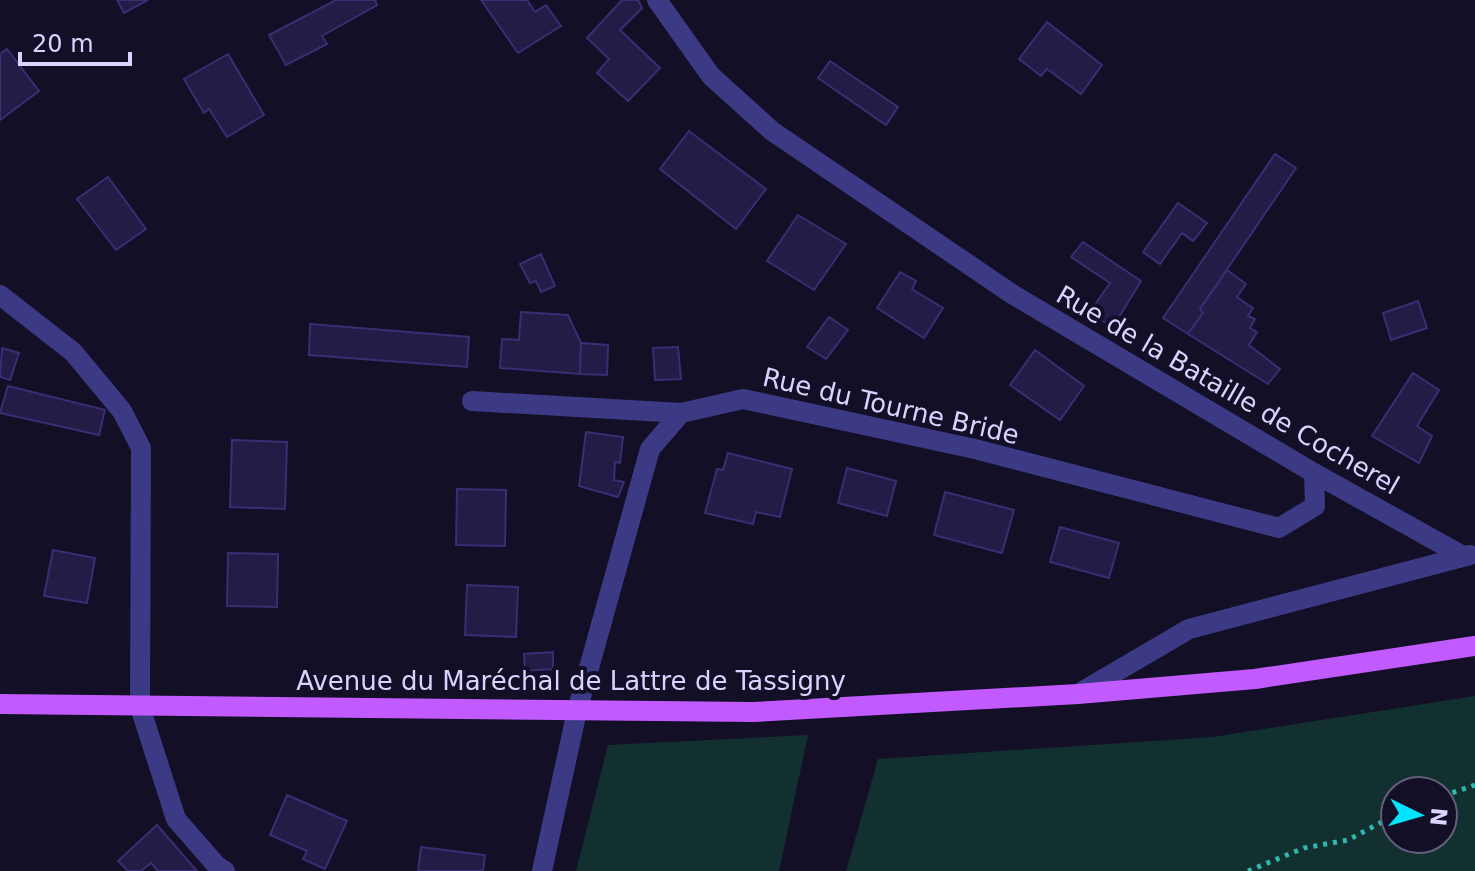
<svg xmlns="http://www.w3.org/2000/svg" width="1475" height="871" viewBox="0 0 1475 871" font-family="'DejaVu Sans',sans-serif">
<rect width="100%" height="100%" fill="#130f26"/>
<g fill="#12302f" fill-rule="evenodd">
<path d="M1475,696V871H846L878,759L1213,737ZM1443,791V839H1395V791Z"/>
<path d="M808,735L779,871H576L608,745Z"/>
</g>
<g fill="#241b47" stroke="#3b2d73" stroke-width="2">
<path d="M117,0H148L124,13Z"/>
<path d="M336,0H375L377,5L322,36L327,44L286,65L269,35Z"/>
<path d="M481,0H527L535,12L546,5L561,26L518,53Z"/>
<path d="M622,0H638L642,8L620,30L660,68L628,101L597,73L609,59L587,38Z"/>
<path d="M1047,22L1102,65L1081,94L1047,69L1041,76L1019,59Z"/>
<path d="M7,49L39,91L0,120V54Z"/>
<path d="M228,54L264,115L227,137L209,109L204,113L184,79Z"/>
<path d="M830,61L898,107L886,125L818,78Z"/>
<path d="M689,131L766,189L736,229L660,169Z"/>
<path d="M1275,154L1296,168L1200,309L1203,313L1188,334L1163,318Z"/>
<path d="M108,177L146,229L116,250L77,199Z"/>
<path d="M1178,203L1207,223L1193,241L1182,233L1160,264L1143,252Z"/>
<path d="M798,215L846,244L814,290L767,261Z"/>
<path d="M1083,242L1141,281L1113,327L1089,313L1110,283L1071,257Z"/>
<path d="M541,254L555,286L541,292L536,281L530,283L520,264Z"/>
<path d="M1227,270L1246,284L1237,297L1253,308L1248,316L1255,319L1250,328L1257,332L1249,345L1280,369L1268,384L1188,334L1203,313L1200,309Z"/>
<path d="M900,272L916,281L912,289L943,308L924,338L877,308Z"/>
<path d="M1418,301L1427,328L1391,340L1383,313Z"/>
<path d="M521,312L568,315L581,343L580,374L500,368L502,339L519,340Z"/>
<path d="M829,317L848,330L826,359L807,347Z"/>
<path d="M310,324L469,337L467,367L309,355Z"/>
<path d="M581,343L608,345L607,375L580,374Z"/>
<path d="M678,347L681,379L655,380L653,348Z"/>
<path d="M2,348L19,353L10,380L0,377Z"/>
<path d="M1035,350L1084,386L1060,420L1010,385Z"/>
<path d="M1413,373L1439,390L1417,426L1432,436L1419,463L1372,436Z"/>
<path d="M8,386L105,410L99,435L0,413Z"/>
<path d="M586,432L623,437L620,463L615,462L614,480L624,482L618,497L579,486Z"/>
<path d="M232,440L287,442L285,509L230,507Z"/>
<path d="M728,453L792,469L780,517L756,512L753,524L705,513L717,469L723,470Z"/>
<path d="M847,468L896,481L887,516L838,503Z"/>
<path d="M457,489L506,490L505,546L456,545Z"/>
<path d="M945,492L1014,510L1002,553L934,535Z"/>
<path d="M1060,527L1119,543L1109,578L1050,562Z"/>
<path d="M53,550L95,558L87,603L44,596Z"/>
<path d="M228,553L278,554L277,607L227,606Z"/>
<path d="M467,585L518,587L516,637L465,635Z"/>
<path d="M553,652V669L525,671L524,654Z"/>
<path d="M287,795L347,821L325,869L303,859L307,851L270,835Z"/>
<path d="M157,825L197,871H158L151,863L141,871H128L118,861Z"/>
<path d="M421,847L485,855L483,871H418Z"/>
</g>
<g fill="none" stroke-linecap="round" stroke-linejoin="round">
<g stroke="#2fb8b0" stroke-width="5" stroke-dasharray="4 6" stroke-linecap="butt">
<path d="M1443,796L1475,785"/>
<path d="M1248,871L1304,848L1348,840L1395,815"/>
</g>
<g stroke="#3d3a85" stroke-width="20">
<path d="M657,0L711,76L772,131L1012,294L1314,473L1463,556"/>
<path d="M0,295L73,352L122,411L141,448L140,707L176,819L217,866L225,871"/>
<path d="M472,401L681,413"/>
<path d="M1078,694L1189,629L1470,555"/>
<path d="M542,871L577,711L650,449L681,413L743,399L975,449L1279,528L1315,506L1314,473"/>
</g>
<path stroke="#c25bff" stroke-width="20" d="M0,704L754,712L1078,694L1255,679L1475,646"/>
</g>
<g text-anchor="middle" stroke-width="8" stroke-linejoin="round" paint-order="stroke">
<g font-size="26" fill="#d9d4ff" stroke="#130f26">
<text transform="translate(1228 390) rotate(30)" y="9">Rue de la Bataille de Cocherel</text>
<text transform="translate(891 406) rotate(13)" y="9">Rue du Tourne Bride</text>
<text x="571" y="690">Avenue du Maréchal de Lattre de Tassigny</text>
</g>
</g>
<g transform="translate(1419 815) rotate(95)"><circle r="38" fill="#130f26" stroke="#625e7d" stroke-width="2"/>
<path d="M0-6L14 30L0 20L-14 30Z" fill="#00e5ff"/>
<text y="-12" font-size="22" font-weight="bold" text-anchor="middle" fill="#d9d4ff">N</text>
</g>
<path d="M20 52v12h110v-12" fill="none" stroke="#d9d4ff" stroke-width="4"/>
<text x="32" y="52" font-size="24" fill="#d9d4ff" stroke="#130f26" stroke-width="6" paint-order="stroke">20 m</text>
</svg>
